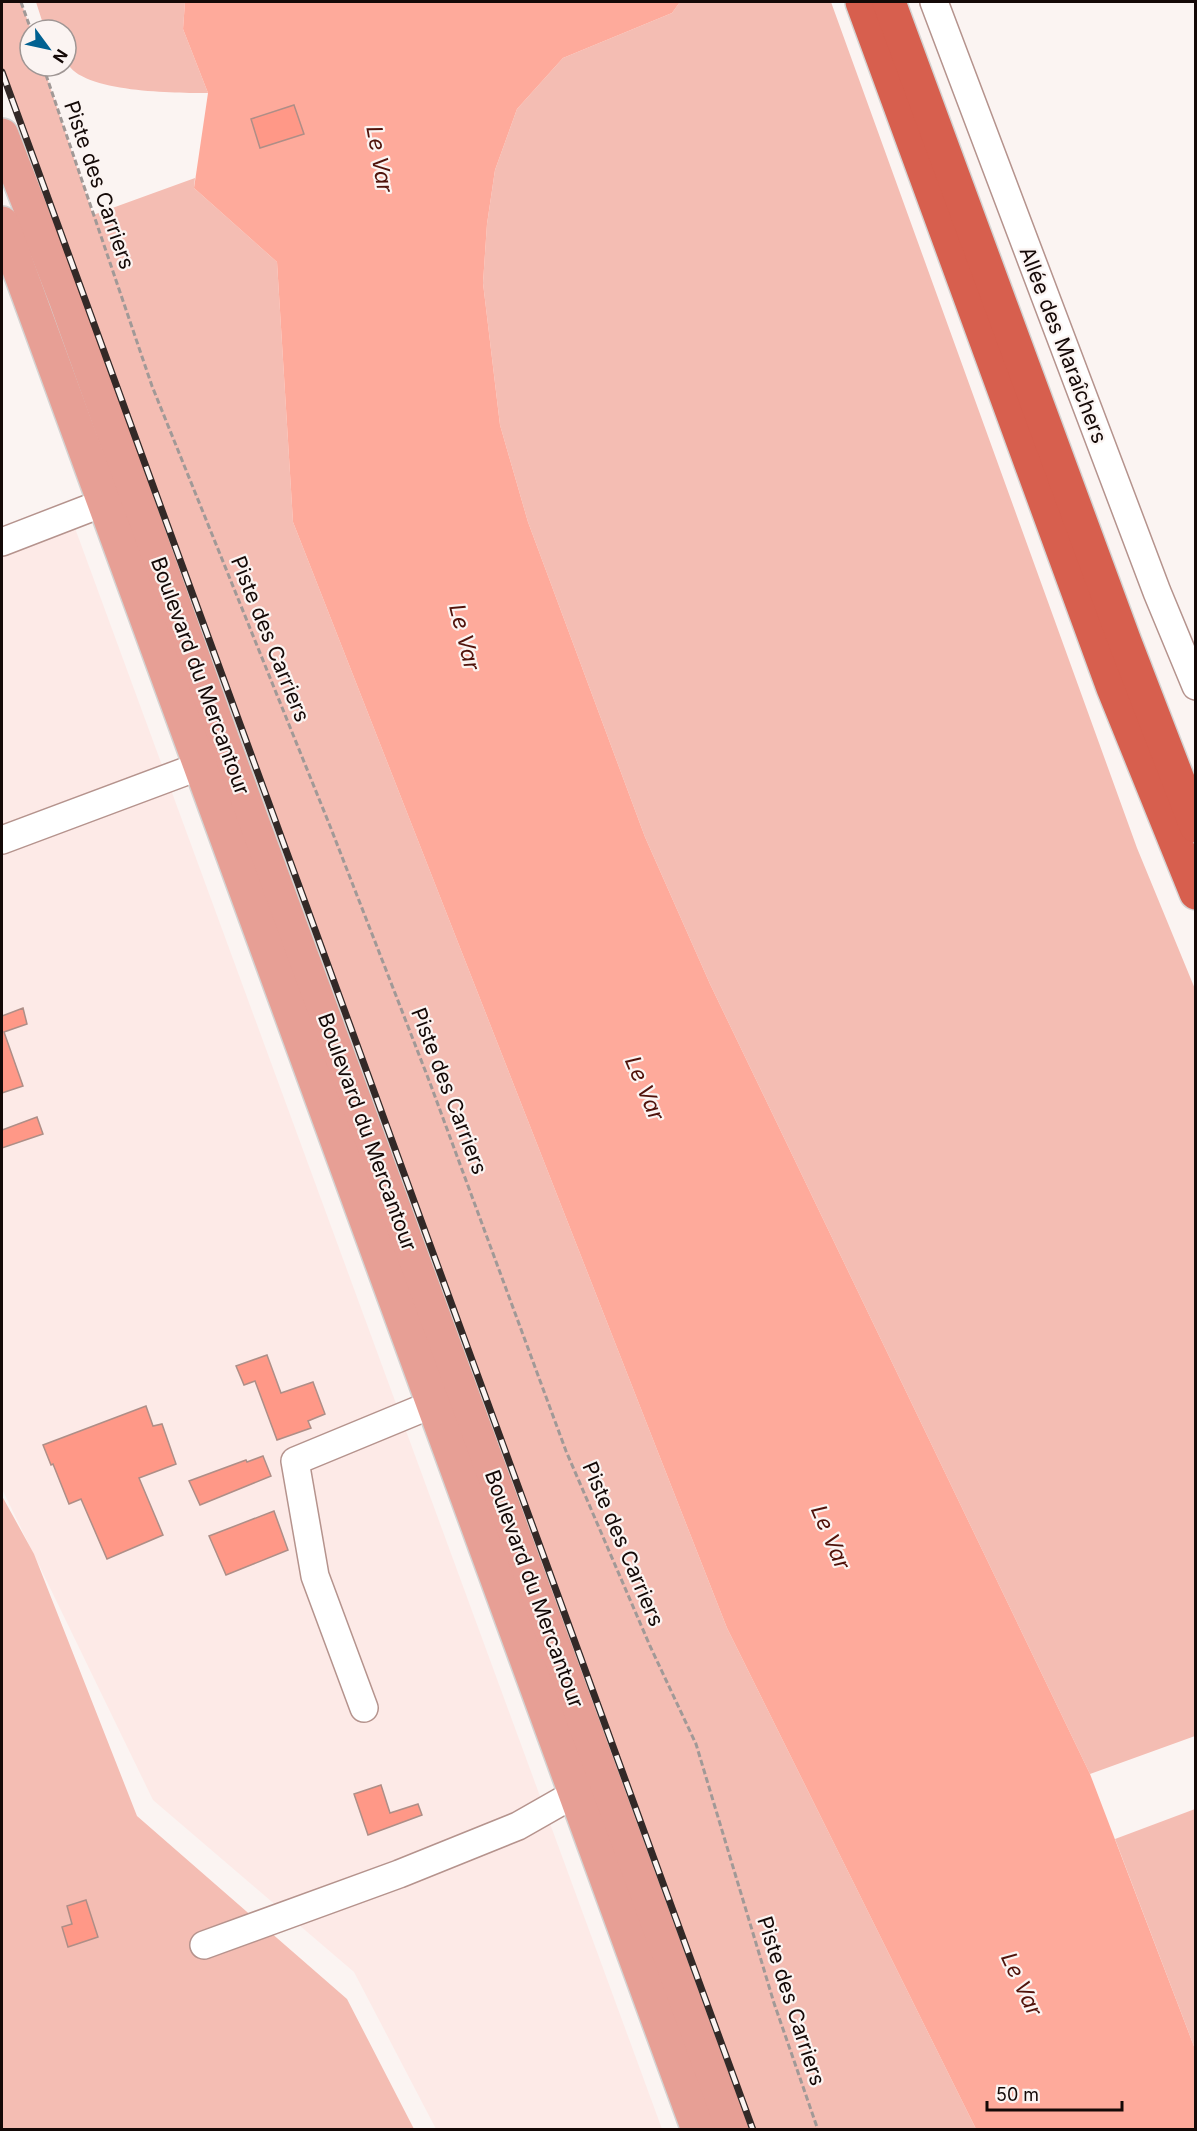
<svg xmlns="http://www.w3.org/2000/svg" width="1197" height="2131" viewBox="0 0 1197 2131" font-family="Inter,sans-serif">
<rect width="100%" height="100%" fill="#fbf4f2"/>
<path fill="#fdeae7" d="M68,509L662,2129H436L354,1972L153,1800L2,1489V534Z"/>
<g fill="#f4bdb3">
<path d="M2,2H21L31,30L30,66H43L93,215L195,178L194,188L277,262L293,522L727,1628L976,2129H753L2,72Z"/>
<path d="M36,2H185L183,29L208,93C178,93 80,93 67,62C63,54 66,39 66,30H45Z"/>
<path d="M680,2H831L1137,848L1195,989V1736L1090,1774L710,984L645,837L528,522L500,425L483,283L487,224L495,170L517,109L563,58L672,13Z"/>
<path d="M2,1496L34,1554L137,1816L347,1999L414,2129H2Z"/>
<path d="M1195,1809V2049L1115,1839Z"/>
</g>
<path fill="#feaa9b" d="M185,2H680L672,13L563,58L517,109L495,170L487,224L483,283L500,425L528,522L645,837L710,984L1090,1774L1195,2049V2129H976L727,1628L293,522L277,262L194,188L208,93L183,29Z"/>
<g fill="#ff9887" stroke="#ae8e87" stroke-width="1.5">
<path d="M294,105L304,134L260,148L251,119Z"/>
<path d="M23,1008L27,1024L4,1032L23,1086L2,1093V1016Z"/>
<path d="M37,1117L43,1134L2,1148V1130Z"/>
<path d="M267,1355L281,1393L313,1382L325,1414L308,1421L311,1428L277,1440L255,1381L244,1385L236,1366Z"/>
<path d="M146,1406L153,1426L162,1424L176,1464L139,1478L163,1535L107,1559L81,1499L69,1504L53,1464L51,1465L43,1445Z"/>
<path d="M263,1456L271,1476L200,1505L189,1481L246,1460L247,1462Z"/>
<path d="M274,1511L288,1550L226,1575L209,1536Z"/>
<path d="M381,1785L390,1813L418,1804L422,1815L368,1835L354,1794Z"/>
<path d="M86,1900L98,1937L68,1947L62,1927L72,1924L67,1906Z"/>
</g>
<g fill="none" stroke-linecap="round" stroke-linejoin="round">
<defs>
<g id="minor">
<path d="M934,2L1157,592L1196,686"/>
<path d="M2,542L103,503"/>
<path d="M2,840L200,766"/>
<path d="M364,1708L315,1576L295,1461L433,1404"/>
<path d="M204,1945L399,1874L518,1826L576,1793"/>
</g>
<g id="major">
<path d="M2,135L65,298L227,752L732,2130"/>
<path d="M2,223L698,2130"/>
</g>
<g id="highway">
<path d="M862,2L1113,688L1196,893"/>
<path d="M889,2L1125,642L1196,826"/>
</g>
</defs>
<use href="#minor" stroke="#b5938d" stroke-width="30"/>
<use href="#major" stroke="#d5d3d2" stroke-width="36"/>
<use href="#highway" stroke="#d5d3d2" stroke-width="36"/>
<g stroke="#a19997" stroke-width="3" stroke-dasharray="6 3" stroke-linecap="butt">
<path d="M21,2L31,30"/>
<path d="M43,66L152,386L330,826L430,1083L566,1451L650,1646L696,1744L774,2003L818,2130"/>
</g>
<use href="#minor" stroke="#fff" stroke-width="27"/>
<use href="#major" stroke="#e79f95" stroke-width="33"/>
<use href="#highway" stroke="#d75f4e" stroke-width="33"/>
<defs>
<path id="rail" d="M2,72L753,2130"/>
</defs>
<use href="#rail" stroke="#332927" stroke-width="7"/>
<use href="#rail" stroke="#fbf4f2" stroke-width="4.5" stroke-dasharray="14" stroke-linecap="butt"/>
</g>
<g text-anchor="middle" stroke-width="4.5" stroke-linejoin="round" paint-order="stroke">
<g font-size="21" fill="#140907" stroke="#fbf4f2">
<text transform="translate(99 185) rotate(71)" y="7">Piste des Carriers</text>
<text transform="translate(1063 345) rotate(69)" y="7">Allée des Maraîchers</text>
<text transform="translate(270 639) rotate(68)" y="7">Piste des Carriers</text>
<text transform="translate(200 676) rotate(70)" y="7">Boulevard du Mercantour</text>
<text transform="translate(449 1091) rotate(69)" y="7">Piste des Carriers</text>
<text transform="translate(367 1132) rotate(70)" y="7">Boulevard du Mercantour</text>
<text transform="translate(623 1544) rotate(67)" y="7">Piste des Carriers</text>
<text transform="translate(534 1589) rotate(70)" y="7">Boulevard du Mercantour</text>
<text transform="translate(791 2001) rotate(72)" y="7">Piste des Carriers</text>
</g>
<g font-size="22" font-style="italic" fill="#50120a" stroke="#fbf4f2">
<text transform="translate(380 159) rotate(80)" y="8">Le Var</text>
<text transform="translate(465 637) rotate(76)" y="8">Le Var</text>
<text transform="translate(645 1088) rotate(67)" y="8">Le Var</text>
<text transform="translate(831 1537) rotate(67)" y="8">Le Var</text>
<text transform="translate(1022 1984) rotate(65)" y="8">Le Var</text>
</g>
</g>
<rect width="1197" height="2131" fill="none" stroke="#140907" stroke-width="6"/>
<g transform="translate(48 48) rotate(123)"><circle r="28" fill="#fbf4f2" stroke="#9f9694" stroke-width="1.5"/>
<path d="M0-4.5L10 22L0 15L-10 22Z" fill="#016191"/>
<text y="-9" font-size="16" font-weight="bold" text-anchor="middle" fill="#140907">N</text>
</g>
<path d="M987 2101v9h135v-9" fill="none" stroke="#140907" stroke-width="3"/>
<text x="996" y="2101" font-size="18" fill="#140907" stroke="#fbf4f2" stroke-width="4.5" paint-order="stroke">50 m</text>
</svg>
